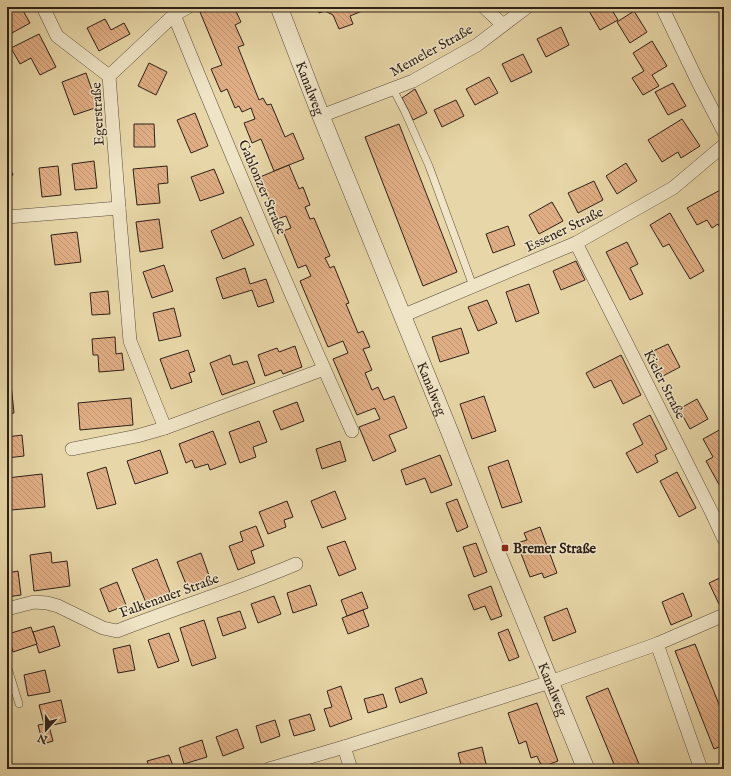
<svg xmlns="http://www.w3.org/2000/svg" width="731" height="776" viewBox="0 0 731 776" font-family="'IM FELL English',serif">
<defs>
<pattern id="building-back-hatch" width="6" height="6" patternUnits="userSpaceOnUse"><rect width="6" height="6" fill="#e0ae84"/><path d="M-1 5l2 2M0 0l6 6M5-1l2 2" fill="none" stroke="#c09571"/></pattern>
</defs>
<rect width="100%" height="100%" fill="#e7d6a7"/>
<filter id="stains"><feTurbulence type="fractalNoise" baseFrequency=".005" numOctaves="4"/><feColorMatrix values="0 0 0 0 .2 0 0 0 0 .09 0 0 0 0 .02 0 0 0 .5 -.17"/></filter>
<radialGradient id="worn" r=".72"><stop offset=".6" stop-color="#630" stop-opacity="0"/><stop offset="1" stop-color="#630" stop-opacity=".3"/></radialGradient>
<g fill="url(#building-back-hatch)" stroke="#2e2018">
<path d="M7,7H21L30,23L12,33L7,25Z"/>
<path d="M211,7H234L241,22L235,25L244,45L238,47L259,100L263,98L267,105L271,104L285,137L293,133L304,159L274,171L261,139L252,143L244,123L255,119L251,108L242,112L239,106L235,108L227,89L221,92L211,69L222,65L200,12Z"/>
<path d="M316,7H372L350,16L353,24L339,29L333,15L325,11L319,13Z"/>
<path d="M596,7H610L618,20L600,30L589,11Z"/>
<path d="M634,11L647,32L630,43L617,22Z"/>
<path d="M105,19L111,30L124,23L130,34L99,51L87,28Z"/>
<path d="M561,27L569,45L546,57L537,39Z"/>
<path d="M39,34L56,67L40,75L31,58L20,64L11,48Z"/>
<path d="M652,41L667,66L652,75L659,86L643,95L632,78L644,71L633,53Z"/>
<path d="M523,54L532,72L511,82L502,64Z"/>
<path d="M149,63L167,72L156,95L138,86Z"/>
<path d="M86,73L98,107L74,115L62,82Z"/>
<path d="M489,77L498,93L475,105L466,89Z"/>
<path d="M673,83L686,106L668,115L655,92Z"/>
<path d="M415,89L427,113L413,120L402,98Z"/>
<path d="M456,100L464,116L442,127L434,110Z"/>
<path d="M195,113L208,146L191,153L177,120Z"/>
<path d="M682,119L700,146L681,158L678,152L662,162L648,140Z"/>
<path d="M134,124H154L155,147H134Z"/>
<path d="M399,124L457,272L423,286L365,137Z"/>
<path d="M7,160L13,175L7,177Z"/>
<path d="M94,161L97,188L75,190L72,164Z"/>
<path d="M626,163L637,181L617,194L606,176Z"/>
<path d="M289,165L299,189L303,187L310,205L305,207L310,219L314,218L330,256L325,258L330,268L334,266L349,303L346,304L358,333L363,331L370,347L363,349L372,370L365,373L372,390L378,387L384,400L394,396L407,428L389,435L396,451L373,461L359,427L380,419L375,408L357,415L333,359L348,353L343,341L328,347L300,281L311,276L306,265L298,268L283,231L291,228L286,216L277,219L260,177Z"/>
<path d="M58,166L61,195L42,197L39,168Z"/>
<path d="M167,166L168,183L158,184L160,203L137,205L133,169Z"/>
<path d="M214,169L224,193L200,201L191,177Z"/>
<path d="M594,181L603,200L578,213L568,193Z"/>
<path d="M724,188V235L718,224L712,228L707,220L697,225L687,208Z"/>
<path d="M552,202L563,221L539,234L529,215Z"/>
<path d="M670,213L704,271L690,279L669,244L663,247L650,225Z"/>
<path d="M241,217L254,245L223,259L211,231Z"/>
<path d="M159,219L163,248L140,252L136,222Z"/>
<path d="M508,226L515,245L493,253L486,234Z"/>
<path d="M77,232L81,262L55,265L51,235Z"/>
<path d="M627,242L638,264L630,268L643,294L630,300L606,252Z"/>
<path d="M576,261L585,280L561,290L553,271Z"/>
<path d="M164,265L173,291L152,298L143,272Z"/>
<path d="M245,268L250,284L266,279L274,302L258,307L252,290L223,299L216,278Z"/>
<path d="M529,284L539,313L516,322L506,292Z"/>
<path d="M108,291L110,314L92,315L90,293Z"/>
<path d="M487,300L497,323L478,331L468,307Z"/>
<path d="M174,308L181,336L159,341L153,313Z"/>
<path d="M461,328L469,353L440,362L432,337Z"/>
<path d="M7,330H8L11,351L7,352Z"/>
<path d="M115,337L116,354L122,353L124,370L99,372L98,355H93L92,339Z"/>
<path d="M668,344L680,367L663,376L651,352Z"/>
<path d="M295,346L302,367L283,374L281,370L265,376L258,355L277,348L279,352Z"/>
<path d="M188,350L195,371L189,373L192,382L171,389L160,359Z"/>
<path d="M230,355L233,365L247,361L255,383L222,395L210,363Z"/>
<path d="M621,355L641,395L623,404L611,380L594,388L586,373Z"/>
<path d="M11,384L14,413L7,414V385Z"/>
<path d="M484,396L496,431L472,439L460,404Z"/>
<path d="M131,398L133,425L80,430L78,403Z"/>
<path d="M697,399L708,419L690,429L679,409Z"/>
<path d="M297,402L304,421L281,430L273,411Z"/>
<path d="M650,415L667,449L655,455L658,462L637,473L626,453L643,444L633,424Z"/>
<path d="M259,421L267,442L253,447L256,457L240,463L229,432Z"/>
<path d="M723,428L724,488L722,490L706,461L713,457L703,439Z"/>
<path d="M213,431L226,464L210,470L208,464L195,468L192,460L186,463L179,444Z"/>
<path d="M22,435L24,456L7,458V437Z"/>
<path d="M340,441L346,461L322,469L316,449Z"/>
<path d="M160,450L168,473L135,484L127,461Z"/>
<path d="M440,455L452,485L431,493L425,478L406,485L401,470Z"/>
<path d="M508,460L522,502L502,508L488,467Z"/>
<path d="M106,467L116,504L97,509L87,473Z"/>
<path d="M677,472L696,508L679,517L660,481Z"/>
<path d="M42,474L45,507L11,510L7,478Z"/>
<path d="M335,491L346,519L322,528L311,501Z"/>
<path d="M457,499L468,527L457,532L446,503Z"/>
<path d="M287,501L293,517L284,520L286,527L268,534L259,512Z"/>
<path d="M256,526L264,546L251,551L255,563L238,570L229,546L243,541L240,532Z"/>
<path d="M540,527L557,573L544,578L542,573L530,577L517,543L527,540L524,533Z"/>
<path d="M345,541L356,569L339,576L327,547Z"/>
<path d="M476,543L487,572L474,577L463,547Z"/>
<path d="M51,552L52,563L67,561L70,586L34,591L30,555Z"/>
<path d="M201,553L211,581L188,589L177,562Z"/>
<path d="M157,559L171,595L147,605L132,569Z"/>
<path d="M18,571L21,595L7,597V572V573Z"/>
<path d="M724,576V602L719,604L709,583Z"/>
<path d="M117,582L126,605L109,612L100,589Z"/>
<path d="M310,585L317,605L293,613L287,593Z"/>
<path d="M491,586L502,616L491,620L485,606L474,610L468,595Z"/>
<path d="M362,592L368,608L347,616L341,600Z"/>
<path d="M683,593L692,616L671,625L662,602Z"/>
<path d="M274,596L281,614L258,623L251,604Z"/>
<path d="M567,608L576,632L553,641L544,617Z"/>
<path d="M363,610L369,626L348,634L342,618Z"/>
<path d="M240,611L246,628L223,636L217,618Z"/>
<path d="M204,620L216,658L192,666L180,628Z"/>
<path d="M54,626L60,646L39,653L33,632Z"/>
<path d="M31,627L37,644L13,652L8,634Z"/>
<path d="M508,629L519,657L509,661L498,633Z"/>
<path d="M169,633L179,661L158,668L148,640Z"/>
<path d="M695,644L724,717V745L714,749L675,651Z"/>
<path d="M130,645L135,670L118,673L113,649Z"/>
<path d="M45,670L50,692L28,696L24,675Z"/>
<path d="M422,678L427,693L400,703L395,688Z"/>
<path d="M341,686L352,719L330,727L324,709L332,707L327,691Z"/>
<path d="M608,688L641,769H616L586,697Z"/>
<path d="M383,694L387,707L368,713L364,699Z"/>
<path d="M61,700L66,722L49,726L53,741L43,744L38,725L44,724L39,705Z"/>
<path d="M537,703L558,761L542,767L537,756L531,758L526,741L519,744L508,713Z"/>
<path d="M310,714L315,730L294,736L289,720Z"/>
<path d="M275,720L280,736L261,743L256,726Z"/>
<path d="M237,729L244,748L223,756L216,737Z"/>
<path d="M202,740L207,757L184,764L179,748Z"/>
<path d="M482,747L487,768L484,769H462L458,753Z"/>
<path d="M169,755L174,769H150L147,761Z"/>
</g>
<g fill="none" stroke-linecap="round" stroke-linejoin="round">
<defs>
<g id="service">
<path d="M393,89L405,112L429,166L473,286"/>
<path d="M7,665L19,704"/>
</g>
<g id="minor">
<path d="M43,7L57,36L109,76"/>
<path d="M484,7L503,25"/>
<path d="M662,7L698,82L724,132"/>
<path d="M174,15C231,155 290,294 352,431"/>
<path d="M321,116L413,81L477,45L527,7"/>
<path d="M7,217L119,208"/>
<path d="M576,243L711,511L724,539"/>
<path d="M402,316L576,243L673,188L724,145"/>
<path d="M165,428L130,341L119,208L109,76L174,15L188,7"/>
<path d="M72,449L137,436L165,428L324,369"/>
<path d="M7,609L34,602L47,603L58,606L103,628L117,631C176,608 237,589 296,564"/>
<path d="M657,644L701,769"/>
<path d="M344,747L351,769"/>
<path d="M269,769L344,747L550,682L657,644L724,615"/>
</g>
<g id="tertiary">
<path id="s1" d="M279,7L321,116L451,435L497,553L586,769"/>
</g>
</defs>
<use href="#service" stroke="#5c4e3c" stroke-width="8"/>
<use href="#minor" stroke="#5c4e3c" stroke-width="14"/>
<use href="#tertiary" stroke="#5c4e3c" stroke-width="18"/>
<use href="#service" stroke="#efe4c6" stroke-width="7"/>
<use href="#minor" stroke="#efe4c6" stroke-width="13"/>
<use href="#tertiary" stroke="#efe4c6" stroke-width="17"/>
</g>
<rect fill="#8f2418" stroke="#efe4c6" stroke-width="1.5" x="501" y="544" width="8" height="8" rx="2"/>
<g text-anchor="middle" stroke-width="3" stroke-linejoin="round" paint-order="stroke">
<g font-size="14" fill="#2e2018" stroke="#efe4c6">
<text transform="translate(431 50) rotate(-29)" y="5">Memeler Straße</text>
<text dy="5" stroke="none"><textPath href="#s1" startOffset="87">Kanalweg</textPath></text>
<text transform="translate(97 114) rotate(-93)" y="5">Egerstraße</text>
<text transform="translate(263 187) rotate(67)" y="5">Gablonzer Straße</text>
<text transform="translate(564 229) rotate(-26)" y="5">Essener Straße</text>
<text transform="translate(665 384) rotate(63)" y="5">Kieler Straße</text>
<text dy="5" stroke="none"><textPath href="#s1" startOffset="411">Kanalweg</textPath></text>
<text transform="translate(169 595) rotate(-20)" y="5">Falkenauer Straße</text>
<text dy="5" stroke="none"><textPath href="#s1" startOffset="735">Kanalweg</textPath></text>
</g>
<g font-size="14" font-weight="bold" fill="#2e2018" stroke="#efe4c6" text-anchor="start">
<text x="513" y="553">Bremer Straße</text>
</g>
</g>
<rect width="731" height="776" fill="none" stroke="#e7d6a7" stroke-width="24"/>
<rect x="8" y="8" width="715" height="760" fill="none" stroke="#2e2018" stroke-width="2"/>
<rect x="12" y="12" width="707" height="752" fill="none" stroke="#2e2018"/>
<g transform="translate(46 730) rotate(201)" stroke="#efe4c6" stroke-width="3" paint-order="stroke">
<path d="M0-3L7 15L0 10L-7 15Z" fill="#2e2018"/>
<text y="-6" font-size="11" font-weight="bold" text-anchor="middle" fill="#2e2018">N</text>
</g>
<rect width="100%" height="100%" filter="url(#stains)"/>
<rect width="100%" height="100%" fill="url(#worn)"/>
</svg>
